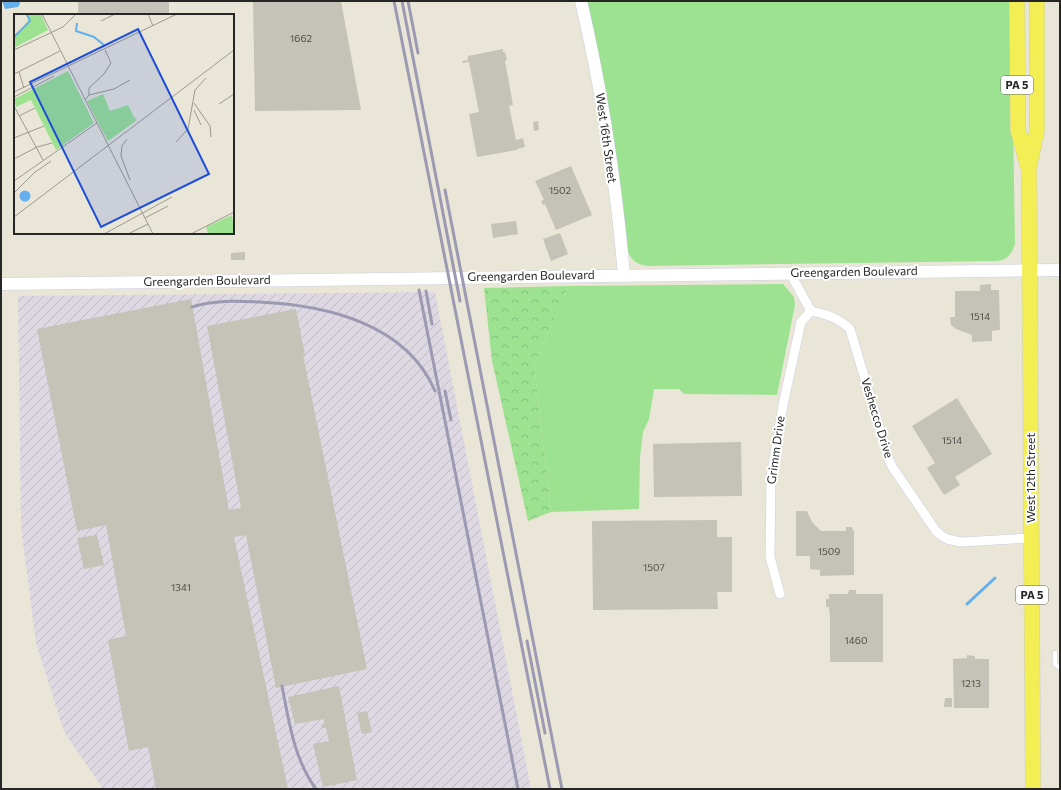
<svg xmlns="http://www.w3.org/2000/svg" width="1061" height="790" viewBox="0 0 1061 790" font-family="Commissioner,sans-serif">
<defs>
<pattern id="industrial-furrows" width="10" height="10" patternUnits="userSpaceOnUse"><rect width="10" height="10" fill="#ddd8e1"/><path d="M-1 1l2-2M0 10L10 0M9 11l2-2" fill="none" stroke="#beb9c1"/></pattern>
<pattern id="forest-crowns" width="20" height="18" patternUnits="userSpaceOnUse"><rect width="20" height="18" fill="#9ce291"/><path d="M2 6a3 3 0 1 1 6 0M12 15a3 3 0 1 1 6 0" fill="none" stroke="#86c27d"/></pattern>
</defs>
<rect width="100%" height="100%" fill="#eae6d7"/>
<path fill="url(#industrial-furrows)" d="M435,292L531,789H103L64,732L36,643L21,527L18,296Z"/>
<g fill="#9ce291">
<path d="M587,1H1011L1015,244C1012,254 1007,260 997,261L648,266C638,265 632,261 628,252Z"/>
<path d="M783,284L794,297L795,305L777,395L684,394L679,389H654L649,419L643,432L640,457L639,509L551,512L534,364L561,305L568,286Z"/>
</g>
<path fill="url(#forest-crowns)" d="M568,286L561,305L534,364L551,512L528,521L492,361L484,288Z"/>
<path fill="#66afef" d="M2,1H20V4L18,7L5,9Z"/>
<g fill="none" stroke-linecap="round" stroke-linejoin="round">
<path stroke="#66afef" stroke-width="3" d="M967,604L995,578"/>
</g>
<g fill="#c5c2b7">
<rect x="78" y="1" width="91" height="14"/>
<path d="M253,1H341L361,110L255,111Z"/>
<path d="M503,49V52H505L507,60L505,61L513,105L509,106L516,140L523,138L525,147L517,149V150L477,157L469,114L479,112L469,62L463,63L462,61L468,60V56Z"/>
<path d="M538,121L539,130L534,131L533,122Z"/>
<path d="M571,166L592,215L556,230L545,204L543,205L541,201L544,200L535,181Z"/>
<path d="M516,221L518,234L493,238L491,224Z"/>
<path d="M560,233L568,254L551,261L543,239Z"/>
<path d="M245,252V260H231V253Z"/>
<path d="M991,284V290H999L1000,330L992,331V341L972,342V335L956,329L951,325L950,317H955V291H980V285Z"/>
<path d="M191,299L229,510L241,508L207,326L296,309L305,355H303L367,669L276,688L246,535L234,537L288,789H156L148,747L129,751L108,640L126,636L106,525L77,531L37,329Z"/>
<path d="M957,398L992,454L955,477L960,485L944,495L927,468L935,463L912,426Z"/>
<path d="M741,442L742,496L654,497L653,444Z"/>
<path d="M796,511H807L812,522L821,531H846V527H852L853,531H854V575L820,576V570L810,569V556H796Z"/>
<path d="M717,520V537H732V592H717L718,609L593,610L592,521Z"/>
<path d="M97,535L104,565L84,569L77,538Z"/>
<path d="M849,590H856V594H883V662H830V617L829,607H826V599H829V594H848Z"/>
<path d="M967,655L975,656V659H989V708H954L953,659L967,658Z"/>
<path d="M339,686L357,780L323,787L313,744L329,741L326,728H322L321,726L324,723V719L295,724L288,697Z"/>
<path d="M945,698H952V707H944Z"/>
<path d="M367,711L372,732L362,734L357,713Z"/>
</g>
<g fill="none" stroke-linecap="round" stroke-linejoin="round">
<defs>
<path id="service" d="M1055,653V664L1060,668"/>
<g id="minor">
<path d="M790,273L811,311C828,315 837,317 850,329L889,460L893,468L936,531L942,536L947,539L961,542L1031,538"/>
<path d="M780,594L770,557L771,477L783,405L801,322L811,311"/>
</g>
<g id="tertiary">
<path d="M581,1C602,91 616,183 624,275"/>
<path d="M1,284C354,279 707,274 1060,270"/>
</g>
<g id="primary">
<path d="M1017,1L1018,130L1028,167"/>
<path d="M1033,789L1029,168L1037,130V1"/>
</g>
</defs>
<use href="#service" stroke="#cdcce0" stroke-width="5.5"/>
<use href="#minor" stroke="#cdcce0" stroke-width="10"/>
<use href="#tertiary" stroke="#cdcce0" stroke-width="13"/>
<use href="#primary" stroke="#cbcbcb" stroke-width="16"/>
<use href="#service" stroke="#fff" stroke-width="4.5"/>
<use href="#minor" stroke="#fff" stroke-width="9"/>
<use href="#tertiary" stroke="#fff" stroke-width="12"/>
<use href="#primary" stroke="#f2ee54" stroke-width="15"/>
<g stroke="#9c9ab2" stroke-width="3">
<path d="M394,1L550,789"/>
<path d="M402,1L460,301"/>
<path d="M408,1L418,53"/>
<path d="M445,190L562,789"/>
<path d="M419,290L518,789"/>
<path d="M426,291L432,324"/>
<path d="M192,307C214,300 236,301 259,302C325,305 406,323 435,391"/>
<path d="M445,391L451,420"/>
<path d="M527,641L545,733"/>
<path d="M282,686C289,722 294,759 316,789"/>
</g>
</g>
<g text-anchor="middle" stroke-width="4" stroke-linejoin="round" paint-order="stroke">
<g font-size="10" fill="#4e4d4a">
<text x="301" y="42">1662</text>
<text x="560" y="194">1502</text>
<text x="980" y="320">1514</text>
<text x="952" y="444">1514</text>
<text x="829" y="555">1509</text>
<text x="654" y="571">1507</text>
<text x="181" y="591">1341</text>
<text x="856" y="644">1460</text>
<text x="971" y="687">1213</text>
</g>
<g fill="#fff" stroke="#676767" stroke-width="1">
<rect x="1001" y="76" width="32" height="18" rx="3"/>
<rect x="1016" y="586" width="32" height="18" rx="3"/>
</g>
<g font-size="11" font-weight="bold" fill="#262626">
<text x="1017" y="89">PA 5</text>
<text x="1032" y="599">PA 5</text>
</g>
<g font-size="12" fill="#262626" stroke="#fff">
<text transform="translate(606 138) rotate(82)" y="4">West 16th Street</text>
<text transform="translate(854 272) rotate(-1)" y="4">Greengarden Boulevard</text>
<text transform="translate(531 276) rotate(-1)" y="4">Greengarden Boulevard</text>
<text transform="translate(207 281) rotate(-1)" y="4">Greengarden Boulevard</text>
<text transform="translate(877 418) rotate(73)" y="4">Veshecco Drive</text>
<text transform="translate(776 450) rotate(-82)" y="4">Grimm Drive</text>
<text transform="translate(1031 478) rotate(-90)" y="4">West 12th Street</text>
</g>
</g>
<g transform="translate(14 14)">
<rect width="220" height="220" fill="#eae6d7"/>
<path d="M54,57L80,109L42,136L17,86L2,93L0,85ZM89,80L96,97L114,91L120,103L101,115L88,116L73,87Z" fill="#9ce291"/>
<path d="M10,0H27L34,16L0,34V21L6,18L15,5ZM120,103L123,106L94,127L88,116L101,115ZM218,201L220,220H194L192,213Z" fill="#9ce291"/>
<path d="M5.5 182a5.5 5.5 0 1 1 11 0a5.5 5.5 0 1 1-11 0Z" fill="#66afef"/>
<path fill="none" stroke="#66afef" stroke-width="2" d="M63,9L62,17L80,23L90,31M0,23L16,7L13,0"/>
<path fill="none" stroke="#9c9990" stroke-width="1" d="M28,0L139,220M134,0L139,12M87,7L101,0M0,36L49,13L62,0M5,58L10,74M0,60L46,37M0,78L163,0M75,81L100,75L116,66M0,83L40,62M71,86L75,81V74L90,60L97,49L91,36M180,89L196,112L197,123M205,90L220,80M0,92L29,146M180,96L187,111M5,102L21,94M0,124L30,112M113,125L108,132L107,142L116,166M162,128L174,115L181,76L192,64M0,145L23,133L38,129M0,167L83,109M0,179L20,159L37,147M0,203L220,36M131,204L154,192M90,220L158,183M114,220L134,210M177,220L220,198"/>
<path fill="#1d4ed8" fill-opacity="0.15" stroke="#1d4ed8" stroke-width="2" d="M124,15L195,160L87,213L16,68Z"/>
<rect width="220" height="220" fill="none" stroke="#262626" stroke-width="2"/>
</g>
<rect width="1061" height="790" fill="none" stroke="#262626" stroke-width="4"/>
</svg>
